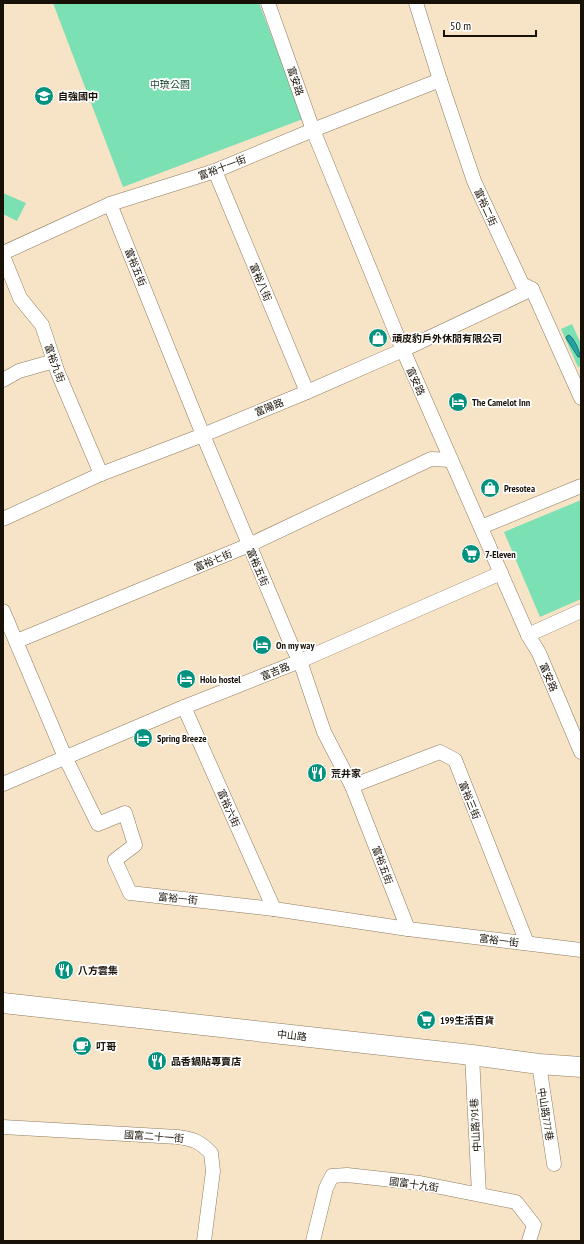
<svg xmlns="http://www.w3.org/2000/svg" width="584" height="1244" viewBox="0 0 584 1244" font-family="'PT Sans Narrow','Noto Sans TC',sans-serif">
<rect width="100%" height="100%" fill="#f7e3c5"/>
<g fill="#7be0b3">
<path d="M53,3H259L303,119L123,187Z"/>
<path d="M3,193L26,203L17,221L3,214Z"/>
<path d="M572,324L581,344V366L578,367L561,329Z"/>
<path d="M581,500V599L540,617L504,532Z"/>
</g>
<path fill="#23a2a4" stroke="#207675" d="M569,335C574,338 580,351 580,357H578L566,338L567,336Z"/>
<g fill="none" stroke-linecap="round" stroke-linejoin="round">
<defs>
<g id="street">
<path d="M268,3L313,130L403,350L528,635L539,653L581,752"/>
<path d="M416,3L440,80L474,181L522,284L532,289L581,398"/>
<path d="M215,171L307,392"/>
<path d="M110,204L203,435L291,644L300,661L324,732L352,786L408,929"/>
<path d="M3,253L110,204L215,171L313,130L440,80"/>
<path d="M3,256L20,298L42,325L58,373L101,474"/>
<path d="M3,380L19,371L54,361"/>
<path d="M3,519L101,474L203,435L307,392L403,350L532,289"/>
<path d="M481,527L581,486"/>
<path d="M3,611L65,757L98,824L125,813L135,845L115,860L130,893L274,909L408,929L581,950"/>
<path d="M528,635L581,611"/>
<path d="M17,641L249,545L431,459L451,460"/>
<path d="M184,707L274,909"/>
<path d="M3,784L184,707L300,661L501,573"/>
<path d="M352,786L440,752L455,760L527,943"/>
<path d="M472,1055L479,1194"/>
<path d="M539,1064L554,1164"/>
<path d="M3,1127L178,1137C194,1139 200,1142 211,1153L213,1171L204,1241"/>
<path d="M313,1241L326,1188L332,1176L347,1175L420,1183L516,1202L534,1225L529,1241"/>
</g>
<path id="secondary" d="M3,1003L472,1055L539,1064L581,1067"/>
</defs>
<use href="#street" stroke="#8d7b60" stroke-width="15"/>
<use href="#secondary" stroke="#8d7b60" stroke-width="21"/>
<use href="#street" stroke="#fff" stroke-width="14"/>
<use href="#secondary" stroke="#fff" stroke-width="20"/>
</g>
<defs>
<symbol id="school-disc" viewBox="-11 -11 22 22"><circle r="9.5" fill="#03927e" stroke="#fff"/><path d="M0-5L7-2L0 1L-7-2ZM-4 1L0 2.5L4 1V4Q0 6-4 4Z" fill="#fff"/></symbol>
<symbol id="shop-disc" viewBox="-11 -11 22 22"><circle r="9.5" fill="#03927e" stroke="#fff"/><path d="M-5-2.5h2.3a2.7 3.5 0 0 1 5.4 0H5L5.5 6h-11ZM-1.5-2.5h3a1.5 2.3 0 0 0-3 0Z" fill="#fff"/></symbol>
<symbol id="hotel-disc" viewBox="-11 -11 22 22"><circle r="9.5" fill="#03927e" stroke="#fff"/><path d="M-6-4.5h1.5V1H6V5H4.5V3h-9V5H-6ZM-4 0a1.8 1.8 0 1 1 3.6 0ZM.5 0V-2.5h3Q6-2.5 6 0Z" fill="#fff"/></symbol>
<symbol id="supermarket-disc" viewBox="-11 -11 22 22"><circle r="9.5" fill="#03927e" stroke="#fff"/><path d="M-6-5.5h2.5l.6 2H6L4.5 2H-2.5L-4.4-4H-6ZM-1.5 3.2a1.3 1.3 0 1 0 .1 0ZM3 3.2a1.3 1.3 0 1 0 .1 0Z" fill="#fff"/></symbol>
<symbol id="restaurant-disc" viewBox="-11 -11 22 22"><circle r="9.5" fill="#03927e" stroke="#fff"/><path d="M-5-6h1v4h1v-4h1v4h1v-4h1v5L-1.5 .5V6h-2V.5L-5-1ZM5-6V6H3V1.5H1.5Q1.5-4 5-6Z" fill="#fff"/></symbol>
<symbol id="cafe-disc" viewBox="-11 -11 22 22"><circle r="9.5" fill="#03927e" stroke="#fff"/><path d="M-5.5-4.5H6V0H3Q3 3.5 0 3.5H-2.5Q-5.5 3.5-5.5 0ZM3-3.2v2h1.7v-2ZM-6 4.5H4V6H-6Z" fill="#fff"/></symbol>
</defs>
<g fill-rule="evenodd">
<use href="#school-disc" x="33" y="85" width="22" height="22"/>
<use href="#shop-disc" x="367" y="327" width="22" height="22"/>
<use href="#hotel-disc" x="447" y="391" width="22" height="22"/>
<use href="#shop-disc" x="479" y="477" width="22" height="22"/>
<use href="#supermarket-disc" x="460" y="543" width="22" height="22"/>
<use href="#hotel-disc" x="251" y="634" width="22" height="22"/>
<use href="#hotel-disc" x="175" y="668" width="22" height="22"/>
<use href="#hotel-disc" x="132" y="727" width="22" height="22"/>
<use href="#restaurant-disc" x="306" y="762" width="22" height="22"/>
<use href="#restaurant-disc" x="53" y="959" width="22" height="22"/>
<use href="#supermarket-disc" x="415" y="1009" width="22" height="22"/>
<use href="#cafe-disc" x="71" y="1035" width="22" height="22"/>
<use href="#restaurant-disc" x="146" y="1050" width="22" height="22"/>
</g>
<g text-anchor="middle" stroke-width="3.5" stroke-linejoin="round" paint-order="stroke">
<g font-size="10" fill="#181107" stroke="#fff">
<text transform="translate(296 81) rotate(71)" y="4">富安路</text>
<text transform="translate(222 167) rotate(-21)" y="4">富裕十一街</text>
<text transform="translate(486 207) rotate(65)" y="4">富裕二街</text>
<text transform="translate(136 267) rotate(68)" y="4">富裕五街</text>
<text transform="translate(261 282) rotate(67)" y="4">富裕八街</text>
<text transform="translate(55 363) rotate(70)" y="4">富裕九街</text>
<text transform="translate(416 381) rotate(66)" y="4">富安路</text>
<text transform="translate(269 407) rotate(-22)" y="4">富陽路</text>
<text transform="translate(213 560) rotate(-22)" y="4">富裕七街</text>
<text transform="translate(258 567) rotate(67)" y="4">富裕五街</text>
<text transform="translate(275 671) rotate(-22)" y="4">富吉路</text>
<text transform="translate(549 677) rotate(67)" y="4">富安路</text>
<text transform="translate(470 800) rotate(68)" y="4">富裕三街</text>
<text transform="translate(229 808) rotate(66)" y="4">富裕六街</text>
<text transform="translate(383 865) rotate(69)" y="4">富裕五街</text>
<text transform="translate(178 898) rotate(6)" y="4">富裕一街</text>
<text transform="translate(499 940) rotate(7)" y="4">富裕一街</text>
<text transform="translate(292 1035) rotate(6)" y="4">中山路</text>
<text transform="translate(546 1114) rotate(81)" y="4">中山路777巷</text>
<text transform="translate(475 1125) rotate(-93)" y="4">中山路791巷</text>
<text transform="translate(154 1136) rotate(4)" y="4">國富二十一街</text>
<text transform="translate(414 1184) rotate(8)" y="4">國富十九街</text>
</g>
<g font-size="10" fill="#1a4b37" stroke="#fff">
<text x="170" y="88">中琉公園</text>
</g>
<g font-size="10" font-weight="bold" fill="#181107" stroke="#fff" text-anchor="start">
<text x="58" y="100">自強國中</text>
<text x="392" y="342">頑皮豹戶外休閒有限公司</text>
<text x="472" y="406">The Camelot Inn</text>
<text x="504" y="492">Presotea</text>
<text x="485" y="558">7-Eleven</text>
<text x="276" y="649">On my way</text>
<text x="200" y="683">Holo hostel</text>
<text x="157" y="742">Spring Breeze</text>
<text x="331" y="777">荒井家</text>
<text x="78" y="974">八方雲集</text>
<text x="440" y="1024">199生活百貨</text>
<text x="96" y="1050">叮哥</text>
<text x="171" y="1065">品香鍋貼專賣店</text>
</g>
</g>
<rect width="584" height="1244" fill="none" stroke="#181107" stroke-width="8"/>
<path d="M444 30v6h92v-6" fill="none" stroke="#181107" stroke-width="2"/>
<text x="450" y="30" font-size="12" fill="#181107" stroke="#ffffff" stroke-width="3" paint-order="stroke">50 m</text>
</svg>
